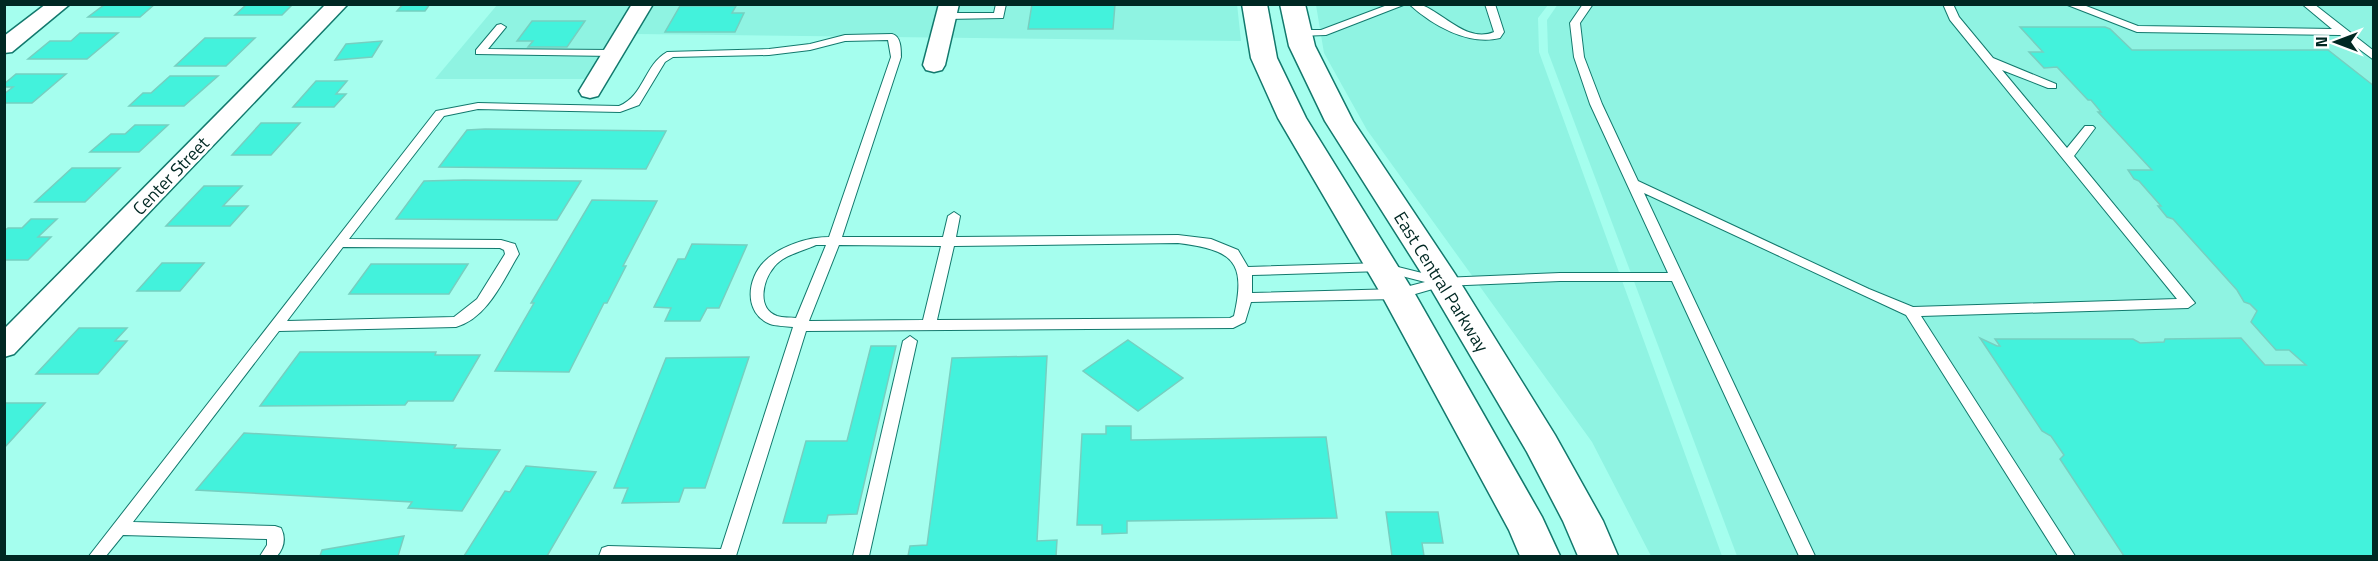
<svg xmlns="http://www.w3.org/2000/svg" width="2378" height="561" viewBox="0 0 2378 561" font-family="'Titillium Web',sans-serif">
<rect width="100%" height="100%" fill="#a5feee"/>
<g fill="#8ff3e2">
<path d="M653,4L938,5L931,30H952L960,5L1237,4L1241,41L636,34Z"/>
<path d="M1558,4L2373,5V556H1737L1548,52L1547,20Z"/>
<path d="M497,5H632L586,79H435Z"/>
<path d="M1316,5H1548L1538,18L1539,52L1722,556H1651L1592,442L1367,130L1324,53Z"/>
</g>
<g fill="#43f2dc" stroke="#76cfc0" stroke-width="1.5">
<path d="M155,4L140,17H88L104,5Z"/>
<path d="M247,4H293L282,15H235Z"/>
<path d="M403,4H430L425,11H397Z"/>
<path d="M1032,4H1115L1113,29H1028Z"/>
<path d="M680,6H736L732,13H744L735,32H665Z"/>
<path d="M532,21H585L567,47H528L533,41H517Z"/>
<path d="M2020,27H2105L2110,29L2132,50H2328L2374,86V556H2124L2060,459L2064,455L2051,436L2042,431L1980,338L1997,346H2000L1995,339H2133L2140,343L2164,342L2165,339L2241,338L2265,365H2306L2289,350H2276L2251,322L2257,311L2250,304L2244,302L2237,290L2173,219L2167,217L2158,206H2161L2139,181L2134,179L2128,170H2152L2098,112H2101L2091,100H2088L2057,67L2044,68L2029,52H2043Z"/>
<path d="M80,33H118L87,59H28L50,41H71Z"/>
<path d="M205,38H255L226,66H175Z"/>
<path d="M382,41L372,57L335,60L346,44Z"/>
<path d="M16,74H66L32,103H4V94L13,87H4V84Z"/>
<path d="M170,76H218L184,106H129L143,93H151Z"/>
<path d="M316,81H347L336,94H346L334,107H293Z"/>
<path d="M261,123H300L271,155H232Z"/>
<path d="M135,125H168L139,152H90L111,134H125Z"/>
<path d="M485,129L666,131L646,169L439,167L467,130Z"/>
<path d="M72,168H120L85,202H35Z"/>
<path d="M464,180L581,181L557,220L396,219L424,181Z"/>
<path d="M204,186H242L223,206H248L230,226H166Z"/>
<path d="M592,200L657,201L623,266H626L607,303H604L569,372L495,371L534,303H531Z"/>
<path d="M31,219H57L38,237H51L28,260H4V231L8,228H22Z"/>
<path d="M692,244L747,245L719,308H707L700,321H665L671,308L654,307L678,259H685Z"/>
<path d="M162,263H204L180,291H137Z"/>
<path d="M371,264H468L449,294H349Z"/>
<path d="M79,328H127L115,341H127L98,374H36Z"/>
<path d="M1128,340L1183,378L1138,411L1083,371Z"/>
<path d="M871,346H896L857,514L828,515L826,523H783L806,441H847Z"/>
<path d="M300,352H436L435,355H480L453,401H408L405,405L260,406Z"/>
<path d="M1047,356L1037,541L1057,540L1056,556H908L910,546L927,545L952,358Z"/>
<path d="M749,357L705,488H684L679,502L622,503L628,488H614L666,358Z"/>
<path d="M4,403H45L4,448Z"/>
<path d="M1106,426H1131V440L1326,437L1337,518L1127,521V533L1102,534V525H1077L1082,434H1106Z"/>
<path d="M244,433L456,445L454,448L500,450L462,511L408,508L412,502L196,490Z"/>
<path d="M526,466L596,472L547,556H464L505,491L510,492Z"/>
<path d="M1386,512H1438L1443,543H1422L1424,556H1392Z"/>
<path d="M404,536L398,556H320L322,550Z"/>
</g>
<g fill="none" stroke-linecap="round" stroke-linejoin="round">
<defs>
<g id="lane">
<path d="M996,4H1006L1003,18L946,19L941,16L946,13H994Z"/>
<path d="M1390,4H1406L1326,35L1298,36L1293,33L1298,30H1321Z"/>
<path d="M1409,4C1414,4 1419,4 1424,6C1445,15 1468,43 1494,32L1485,4H1495L1504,32L1500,38C1468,46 1432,25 1409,4Z"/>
<path d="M1583,4H1593L1580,23L1584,57L1602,104L1638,181L1869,289L1913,307L2177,299L1950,20L1943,4H1953L1959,17L1993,58L2056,84V88H2048L2002,70L2067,148L2085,126H2093L2095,128L2074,156L2195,303L2188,308L1921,316L2075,556H2058L1906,315L1644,193L1815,556H1799L1672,281H1560L1443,286L1398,299L1251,302L1245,322L1233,328L806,331L736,556H599L602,548L608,546L721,549L793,327C785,326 776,326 770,324C743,313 747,278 765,261C780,246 808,237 829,237L891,57L888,40L845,41L810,50L769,55L673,57L665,62L639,105L620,112L478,109L444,116L349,239L501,240L515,244L519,254C503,280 488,318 456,327L279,331L133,522L275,526L281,528C286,538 284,548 277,556H260L267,545V539L123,535L106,556H89L436,111L478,103L619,106C644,96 644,65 667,52L769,49L810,44L845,35L892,34C901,36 901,49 901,57L842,237H943L948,216L954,212L960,216L956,237L1178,235L1211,239L1238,250L1248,267L1382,263L1442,278L1560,273H1668L1590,104L1574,57L1570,23ZM1178,243C1232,250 1247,260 1234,316L1230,318L937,320L954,246ZM816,245H826L796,318C790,317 783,318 777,316C756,308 763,280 774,267C783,255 803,251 816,245ZM839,245L941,246L923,320L809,321ZM343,247L500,248L504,250L505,254L477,299L454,317L287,321ZM1382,271L1425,282L1398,289L1252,293V275Z"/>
<path d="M2065,4H2081L2138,26L2332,29L2302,4H2314L2374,51V60L2340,35L2137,32Z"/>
<path d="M501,24L506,27L488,49L613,50L618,53L613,56L476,54V50L497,25Z"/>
<path d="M910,336L917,341L869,556H853L903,341Z"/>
</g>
<g id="street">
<path d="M46,4H70L12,52L4,53V36Z"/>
<path d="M326,4H348L14,354L4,357V329Z"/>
<path d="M632,4H653L598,96L590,98L582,96L579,91Z"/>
<path d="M939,4H959L945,65L942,70L934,72L926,70L923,65Z"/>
</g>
<g id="secondary">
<path d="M1242,4H1267L1277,58L1306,118L1415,294L1542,517L1560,556H1520L1509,530L1381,294L1278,118L1251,58Z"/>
<path d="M1280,4H1305L1315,46L1353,121L1455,274L1555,435L1603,521L1618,556H1578L1563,521L1527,452L1427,282L1325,121L1289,46Z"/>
</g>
</defs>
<use href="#lane" stroke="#12796d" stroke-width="2"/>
<use href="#street" stroke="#12796d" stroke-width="3"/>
<use href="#secondary" stroke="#12796d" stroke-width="3"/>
<use href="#lane" fill="#fff" fill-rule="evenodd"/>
<use href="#street" fill="#fff" fill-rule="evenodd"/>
<use href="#secondary" fill="#fff" fill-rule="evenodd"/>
</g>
<g text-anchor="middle" stroke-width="6" stroke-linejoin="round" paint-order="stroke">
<g font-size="18" fill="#002823" stroke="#fff">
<text transform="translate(171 176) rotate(-46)" y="6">Center Street</text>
<text transform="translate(1441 282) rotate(58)" y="6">East Central Parkway</text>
</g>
</g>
<rect width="2378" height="561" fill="none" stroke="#002823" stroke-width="12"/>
<g transform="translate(2336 42) rotate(270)" stroke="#ffffff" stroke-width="4.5" paint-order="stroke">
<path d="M0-4.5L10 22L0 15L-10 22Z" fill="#002823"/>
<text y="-9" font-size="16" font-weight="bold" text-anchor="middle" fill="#002823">N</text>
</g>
</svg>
